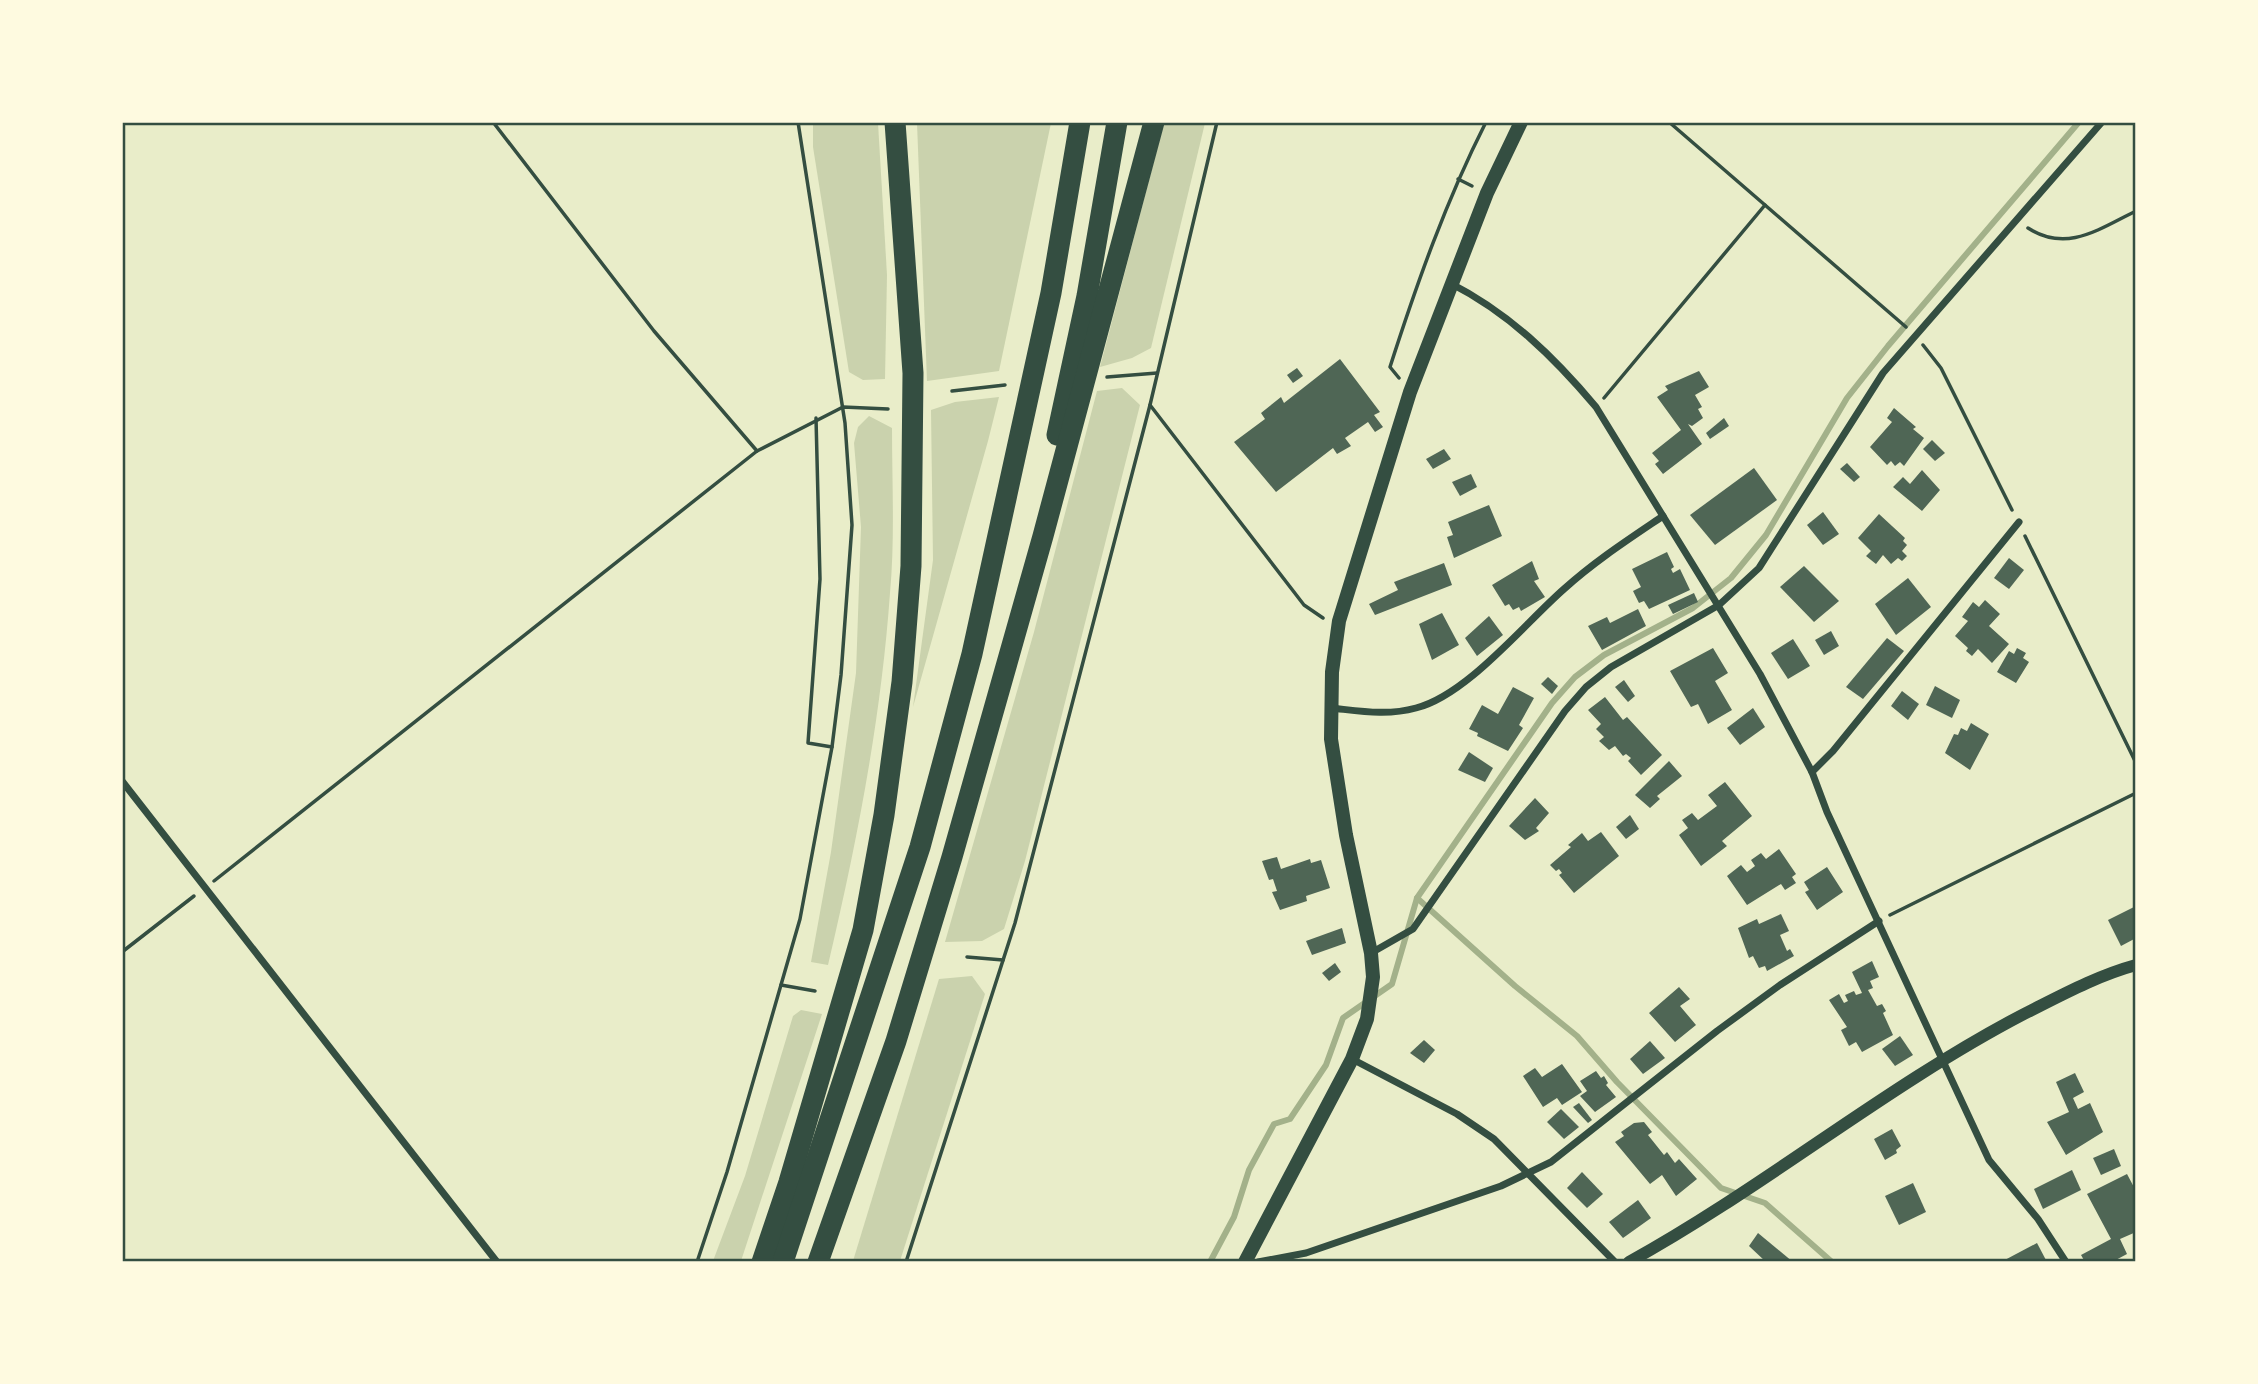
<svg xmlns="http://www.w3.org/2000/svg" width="2258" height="1384" viewBox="0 0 2258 1384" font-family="Manrope,sans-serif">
<rect width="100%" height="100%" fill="#e9edc9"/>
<g fill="#cad2ad">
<path d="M813,123H878L887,275L885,379L863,380L849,372L813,147Z"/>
<path d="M917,123H1051L999,371L927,381Z"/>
<path d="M1164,123H1205L1151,348L1132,358L1100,367Z"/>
<path d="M1122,388L1140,405L1025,861L1004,929L982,941L945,942L1034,632L1097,391Z"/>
<path d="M999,397L988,441L913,707L933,560L931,410L955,402Z"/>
<path d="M869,416L892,428C892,483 895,539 890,593C881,719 857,842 828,965L811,962L831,852L856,673L861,527L854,443L858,427Z"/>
<path d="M972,976L985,994L900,1261H853L939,979Z"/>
<path d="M801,1010L822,1014L741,1261H713L745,1176L793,1016Z"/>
</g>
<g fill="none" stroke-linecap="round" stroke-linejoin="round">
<g stroke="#a3b18a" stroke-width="6">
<path d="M1417,898L1515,986L1577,1036L1617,1082L1721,1188L1765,1203L1832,1262"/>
<path d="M1210,1262L1234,1217L1249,1170L1274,1124L1290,1119L1326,1065L1343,1018L1392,984L1417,898L1552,703L1575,677L1604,655L1693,608L1731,578L1766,535L1847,398L1888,346L2079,122"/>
</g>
</g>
<g fill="#4f6655">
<path d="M1340,359L1380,412L1374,415L1383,427L1375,432L1368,422L1345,438L1351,446L1337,454L1333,448L1276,492L1234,442L1265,419L1261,413L1281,397L1284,403Z"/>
<path d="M1297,368L1303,376L1293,383L1287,375Z"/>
<path d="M1699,371L1709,387L1695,395L1702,407L1698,409L1703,418L1692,426L1688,424L1702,444L1663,474L1655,464L1659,461L1652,453L1681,430L1657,397L1668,390L1665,386Z"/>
<path d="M1894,408L1916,427L1913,429L1924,438L1904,466L1900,462L1895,466L1891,461L1887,465L1870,447L1892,422L1887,418Z"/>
<path d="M1724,418L1729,426L1710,439L1706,433Z"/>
<path d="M1932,440L1945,453L1935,461L1923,449Z"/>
<path d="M1444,449L1451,459L1433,469L1426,459Z"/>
<path d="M1847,463L1860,477L1854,482L1840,469Z"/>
<path d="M1754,468L1777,500L1715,545L1690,515Z"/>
<path d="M1922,470L1940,490L1922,511L1893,487L1903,477L1910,484Z"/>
<path d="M1471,474L1477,487L1460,496L1452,482Z"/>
<path d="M1489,505L1502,536L1454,558L1447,537L1453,535L1448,522Z"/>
<path d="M1823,512L1839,534L1823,545L1807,525Z"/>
<path d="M1879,514L1905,538L1903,541L1907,545L1902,551L1907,556L1902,561L1898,558L1891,564L1883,555L1876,564L1866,556L1871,551L1858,538Z"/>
<path d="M1667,552L1674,567L1671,569L1673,573L1680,569L1690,590L1649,609L1644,601L1639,603L1633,591L1641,587L1632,569Z"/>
<path d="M2009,558L2024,570L2009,589L1994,578Z"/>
<path d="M1532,561L1539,579L1534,581L1545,597L1521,611L1519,607L1513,610L1509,604L1505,606L1492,585Z"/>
<path d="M1444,563L1452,585L1375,615L1369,604L1398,590L1394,582Z"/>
<path d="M1804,566L1839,601L1814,622L1780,587Z"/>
<path d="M1908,578L1931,607L1896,635L1875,604Z"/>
<path d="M1694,593L1698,602L1673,614L1668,605Z"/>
<path d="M1985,600L2000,614L1989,626L2009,644L1992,663L1978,649L1972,656L1966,651L1968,648L1955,636L1968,621L1962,617L1973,602L1979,607Z"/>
<path d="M1638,609L1646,626L1602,650L1588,626L1607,617L1610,623Z"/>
<path d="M1442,613L1459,645L1432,660L1419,624Z"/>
<path d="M1489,616L1503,635L1477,656L1465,638Z"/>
<path d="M1831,631L1839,646L1824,655L1815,640Z"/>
<path d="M1887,638L1904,651L1863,699L1846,687Z"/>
<path d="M1793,639L1810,666L1788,679L1771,653Z"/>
<path d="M1713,648L1728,673L1715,681L1732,710L1708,724L1698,704L1691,707L1670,671Z"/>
<path d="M2017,648L2026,653L2023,658L2029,662L2016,683L1997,672L2009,651L2014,654Z"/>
<path d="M1548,677L1558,686L1552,694L1541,684Z"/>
<path d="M1624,680L1635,696L1628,702L1615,687Z"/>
<path d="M1935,686L1960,700L1952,718L1926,705Z"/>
<path d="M1513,687L1534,698L1519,725L1523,728L1508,751L1477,736L1478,733L1469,729L1482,705L1498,714Z"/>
<path d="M1902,691L1919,704L1908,720L1891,706Z"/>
<path d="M1605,697L1623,720L1627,717L1662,755L1641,775L1628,761L1631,758L1626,754L1623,756L1615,746L1609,750L1599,741L1604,737L1596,729L1601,724L1588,710Z"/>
<path d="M1753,708L1765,727L1740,745L1727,728Z"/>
<path d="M1971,723L1989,734L1970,770L1945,753L1954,734L1958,735L1961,728L1967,731Z"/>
<path d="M1469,752L1493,768L1485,782L1458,770Z"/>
<path d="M1669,761L1682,776L1657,796L1660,799L1650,808L1635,795Z"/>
<path d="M1725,782L1752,816L1722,841L1727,846L1701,866L1679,835L1688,828L1682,820L1692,813L1698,820L1717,806L1708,795Z"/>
<path d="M1535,798L1549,813L1536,828L1539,831L1525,840L1509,826Z"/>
<path d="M1630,815L1639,829L1626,839L1616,827Z"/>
<path d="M1601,832L1619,856L1574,893L1559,875L1562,873L1559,869L1556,871L1550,865L1571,847L1568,845L1582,833L1588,841Z"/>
<path d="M1779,849L1796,874L1792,877L1796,883L1785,890L1781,884L1747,905L1727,876L1741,865L1747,872L1755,866L1751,860L1761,853L1766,859Z"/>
<path d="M1277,857L1281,869L1310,859L1311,863L1321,860L1330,888L1306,896L1307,901L1280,910L1272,892L1277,891L1273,879L1269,880L1262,861Z"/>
<path d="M1827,867L1843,892L1817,910L1805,892L1809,890L1804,882Z"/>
<path d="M2136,906V938L2121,946L2108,920Z"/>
<path d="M1781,914L1789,931L1780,935L1787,951L1790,949L1794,956L1767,971L1765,966L1759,968L1753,956L1749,958L1738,928L1757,919L1759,924Z"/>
<path d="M1342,928L1346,943L1312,955L1306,941Z"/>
<path d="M1872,961L1879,977L1870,981L1873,988L1868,990L1877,1006L1882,1004L1886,1011L1883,1013L1893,1035L1862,1052L1856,1042L1849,1046L1841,1030L1847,1027L1829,1000L1839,994L1844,1003L1848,1001L1845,995L1854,991L1856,995L1862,993L1852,972Z"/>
<path d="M1335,963L1341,972L1329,981L1322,973Z"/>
<path d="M1679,987L1690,999L1680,1006L1696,1025L1675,1042L1649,1013Z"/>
<path d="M1900,1036L1913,1055L1895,1066L1882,1049Z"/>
<path d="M1424,1040L1435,1050L1424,1063L1410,1053Z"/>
<path d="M1650,1041L1665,1058L1643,1074L1630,1059Z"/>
<path d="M1562,1064L1582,1092L1562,1105L1557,1098L1543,1107L1523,1076L1535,1068L1542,1077Z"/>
<path d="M1596,1071L1601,1078L1604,1076L1608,1083L1606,1085L1616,1097L1595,1112L1580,1096L1587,1091L1580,1081Z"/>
<path d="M2075,1073L2084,1092L2073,1098L2078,1109L2090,1103L2103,1132L2066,1155L2047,1122L2069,1112L2056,1082Z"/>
<path d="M1579,1103L1592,1120L1588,1123L1573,1107Z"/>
<path d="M1561,1109L1579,1127L1564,1139L1547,1122Z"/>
<path d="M1644,1122L1652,1132L1648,1135L1664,1155L1667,1152L1675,1163L1679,1159L1697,1179L1676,1196L1662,1175L1650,1184L1615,1142L1624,1136L1621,1132L1634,1123Z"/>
<path d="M1892,1129L1901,1146L1896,1150L1897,1153L1885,1160L1874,1139Z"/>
<path d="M2114,1149L2121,1166L2101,1175L2093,1158Z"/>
<path d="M2072,1170L2081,1190L2043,1209L2034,1189Z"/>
<path d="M1582,1172L1603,1194L1587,1208L1567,1188Z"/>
<path d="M2127,1174L2136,1191V1204L2133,1206L2136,1232L2120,1239L2127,1254L2112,1262H2085L2081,1255L2111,1239L2087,1194Z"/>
<path d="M1913,1183L1926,1212L1899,1225L1885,1196Z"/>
<path d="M1638,1200L1651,1218L1623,1238L1609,1222Z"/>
<path d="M1758,1233L1793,1262H1766L1749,1246Z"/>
<path d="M2037,1243L2047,1262H2001Z"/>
</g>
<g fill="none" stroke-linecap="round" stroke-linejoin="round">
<g stroke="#344e41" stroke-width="3.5">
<path d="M493,122L654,331L757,451"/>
<path d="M1669,122L1906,327"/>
<path d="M1458,179L1472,186"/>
<path d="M2028,228C2067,253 2099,229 2136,211"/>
<path d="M1923,345L1941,368L2012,510"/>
<path d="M1107,377L1157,373"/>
<path d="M1399,378L1390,367C1417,283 1446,201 1486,122"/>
<path d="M952,391L1005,385"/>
<path d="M1604,398L1765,205"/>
<path d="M1150,405L1304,605L1323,618"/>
<path d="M816,418L820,579L808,743L832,747"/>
<path d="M2025,536L2136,763"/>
<path d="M214,881L757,451L843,407L888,409"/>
<path d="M1890,915L2136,793"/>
<path d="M122,952L194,896"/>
<path d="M967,957L1003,960"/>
<path d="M781,985L815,991"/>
<path d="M697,1262L727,1172L800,919L832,747L841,675L852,525L845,423L798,122"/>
<path d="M906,1262L1015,923L1150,405L1217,122"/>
</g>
<g stroke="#344e41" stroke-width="7">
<path d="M1450,283C1509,313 1554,357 1596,407L1760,674L1812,772L1827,812L1989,1160L2038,1219L2066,1262"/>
<path d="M1331,708C1360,711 1387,716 1416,708C1467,695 1524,624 1564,589C1595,561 1629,539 1663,516"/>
<path d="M1812,772L1833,751L2019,522"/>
<path d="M122,781L497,1262"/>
<path d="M1371,953L1413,929L1565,711L1586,687L1611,667L1719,605L1759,568L1883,373L2102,122"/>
<path d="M1352,1059L1457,1114L1494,1139L1615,1262"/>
<path d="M1258,1262L1306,1253L1501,1186L1551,1162L1717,1031L1780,985L1879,921"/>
</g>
<path stroke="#344e41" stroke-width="12" d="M1629,1262C1765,1187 1886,1086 2024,1014C2060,996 2096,976 2136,965"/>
<path stroke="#344e41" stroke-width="14" d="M1245,1262L1352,1059L1367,1019L1373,977L1371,953L1346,835L1331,739L1332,672L1339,621L1410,392L1487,193L1521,122"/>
<g stroke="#344e41" stroke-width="21">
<path d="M1057,435L1087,296L1117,122"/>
<path d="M762,1262L789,1182L863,930L884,815L902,682L911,566L913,373L895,122"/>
<path d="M783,1262L920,847L972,654L1051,293L1080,122"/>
<path d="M818,1262L896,1041L952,857L1043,536L1154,122"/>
</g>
</g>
<rect width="2258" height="1384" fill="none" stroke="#fefae0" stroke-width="248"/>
<rect x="124" y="124" width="2010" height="1136" fill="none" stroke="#344e41" stroke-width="2.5"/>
</svg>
